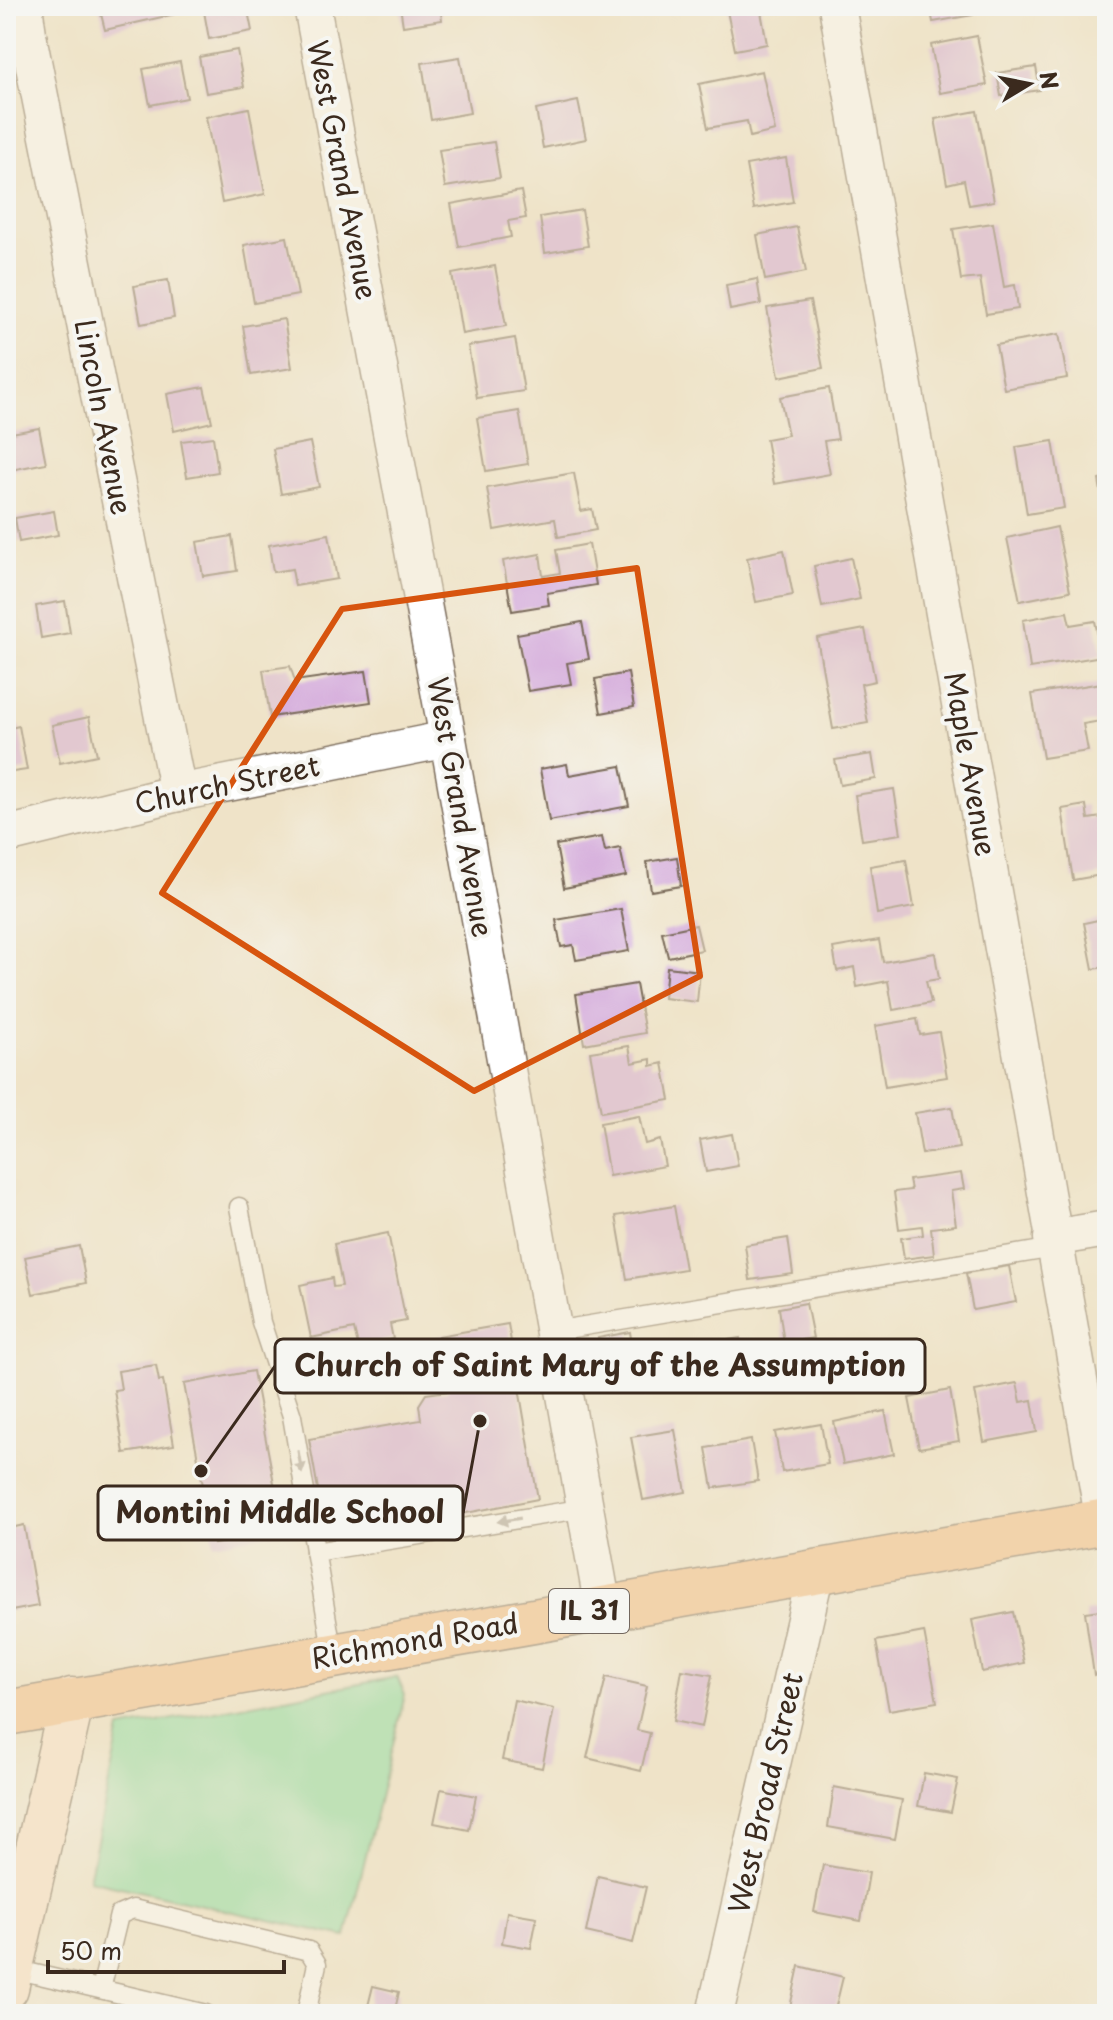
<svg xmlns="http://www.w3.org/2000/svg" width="1113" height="2020" viewBox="0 0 1113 2020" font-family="'Playpen Sans',sans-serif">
<rect width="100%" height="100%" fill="#f6f6f2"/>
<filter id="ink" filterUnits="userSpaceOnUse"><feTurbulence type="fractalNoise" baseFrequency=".0125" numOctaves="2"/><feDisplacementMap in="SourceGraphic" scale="16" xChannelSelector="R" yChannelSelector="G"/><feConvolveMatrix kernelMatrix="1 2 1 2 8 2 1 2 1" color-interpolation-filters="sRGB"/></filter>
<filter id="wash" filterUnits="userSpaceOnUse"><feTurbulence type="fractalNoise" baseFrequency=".006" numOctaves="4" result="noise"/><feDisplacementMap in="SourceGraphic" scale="32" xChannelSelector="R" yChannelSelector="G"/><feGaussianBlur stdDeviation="1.8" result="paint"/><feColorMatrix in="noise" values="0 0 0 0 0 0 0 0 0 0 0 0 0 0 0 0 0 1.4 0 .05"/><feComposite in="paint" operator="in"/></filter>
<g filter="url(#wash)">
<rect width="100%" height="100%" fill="#efe3c8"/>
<path fill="#85dda1" stroke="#608460" stroke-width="2" d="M397,1677L405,1695L346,1937L89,1880L120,1729Z"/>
<g id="blocks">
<g fill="#d3a7da">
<path d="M99,6H173L175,14L105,30Z"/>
<path d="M203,6H247L252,31L209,39Z"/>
<path d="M400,6H440L442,20L403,26Z"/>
<path d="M726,6H760L767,44L735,50Z"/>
<path d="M930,6H972L973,15L933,22Z"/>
<path d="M977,36L987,85L940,93L931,45Z"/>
<path d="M237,50L244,87L206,93L199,57Z"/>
<path d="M460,57L470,113L431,120L422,63Z"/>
<path d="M180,62L187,98L150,105L143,69Z"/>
<path d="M1036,67L1040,90L1001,96L997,73Z"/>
<path d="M762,71L775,131L750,137L747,121L708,128L699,84Z"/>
<path d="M578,101L586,139L543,148L536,110Z"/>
<path d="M249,108L265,194L222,203L206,117Z"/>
<path d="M977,111L994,201L969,205L964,180L947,184L935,119Z"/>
<path d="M494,142L500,178L445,187L439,150Z"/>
<path d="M786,158L793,202L754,209L746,165Z"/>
<path d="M521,191L526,218L508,221L511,237L459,247L451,204Z"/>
<path d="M582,210L588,246L545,253L540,217Z"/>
<path d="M993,223L1004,287L1015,285L1018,309L986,314L980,278L961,280L953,229Z"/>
<path d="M797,227L806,272L765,280L757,235Z"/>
<path d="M287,237L298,295L254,303L244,245Z"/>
<path d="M495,266L506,326L462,334L452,274Z"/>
<path d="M757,279L761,304L730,310L726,285Z"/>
<path d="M168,280L174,318L141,324L134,286Z"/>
<path d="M810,301L823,368L779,377L767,308Z"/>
<path d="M284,319L292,368L251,375L243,326Z"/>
<path d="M1059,334L1067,378L1004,389L996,345Z"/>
<path d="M515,338L524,391L477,398L468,346Z"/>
<path d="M204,387L212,422L174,431L167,394Z"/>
<path d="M829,388L838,439L824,441L830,474L774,484L766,439L788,435L780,397Z"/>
<path d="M519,411L528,464L486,471L477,418Z"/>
<path d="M39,428L46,463L6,471V434Z"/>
<path d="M213,437L218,472L187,477L181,441Z"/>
<path d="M1053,441L1064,508L1027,514L1016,447Z"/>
<path d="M310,442L319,487L281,494L273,449Z"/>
<path d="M574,473L581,511L592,509L596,530L558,537L555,519L494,530L487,488Z"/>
<path d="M1107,478V515H1105L1099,480Z"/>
<path d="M54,511L58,535L19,542L15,518Z"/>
<path d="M1107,521V563H1105L1098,523Z"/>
<path d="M1057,527L1070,591L1020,601L1007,538Z"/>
<path d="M329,534L337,579L295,586L292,569L273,572L269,545Z"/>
<path d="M232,536L237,571L203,576L197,542Z"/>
<path d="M589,544L596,585L547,593L549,605L512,611L503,561L540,554L543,576L560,573L556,550Z"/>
<path d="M784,550L793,595L756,602L747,558Z"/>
<path d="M851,558L860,599L822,607L814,566Z"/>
<path d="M65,601L70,633L41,638L36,606Z"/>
<path d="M1067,612L1070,625L1095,621L1102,656L1030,668L1023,620Z"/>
<path d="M582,622L589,659L567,663L571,684L528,691L517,634Z"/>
<path d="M865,629L875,681L861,684L868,723L833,729L817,638Z"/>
<path d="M290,666L295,681L366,671L371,702L270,717L263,670Z"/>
<path d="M628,673L634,707L601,713L595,679Z"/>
<path d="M1102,683L1107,720L1083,724L1088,751L1043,758L1032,694Z"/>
<path d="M89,717L97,755L60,763L52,725Z"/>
<path d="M19,726L27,770L6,773V729Z"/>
<path d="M872,754L876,779L840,785L835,760Z"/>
<path d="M567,764L569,775L621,766L629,806L549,821L540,769Z"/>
<path d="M894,789L901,834L862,840L855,795Z"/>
<path d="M1107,804V845H1104L1107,874L1073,880L1062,809L1086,805L1088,819L1102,817L1100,805Z"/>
<path d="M602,837L605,851L620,848L626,876L564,888L556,845Z"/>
<path d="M677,857L681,886L651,891L647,862Z"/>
<path d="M906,860L914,907L877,914L870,866Z"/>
<path d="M621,909L629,951L576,960L573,945L561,947L556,920Z"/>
<path d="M1107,918V967L1093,969L1084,923Z"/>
<path d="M696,925L702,950L668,957L662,932Z"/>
<path d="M879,940L883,962L935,953L939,979L926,981L931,1003L893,1010L888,981L857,987L854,967L837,971L833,948Z"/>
<path d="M667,967L700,971L697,1002L664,998Z"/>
<path d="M636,984L645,1033L584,1044L576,994Z"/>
<path d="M917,1019L920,1035L939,1032L947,1077L885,1087L875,1026Z"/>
<path d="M629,1046L632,1063L651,1059V1066L663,1063L670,1100L601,1112L590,1052Z"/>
<path d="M952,1107L959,1148L922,1154L915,1113Z"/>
<path d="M639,1116L645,1144L660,1140L665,1166L609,1176L600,1123Z"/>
<path d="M732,1134L738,1166L706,1172L700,1140Z"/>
<path d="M961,1173L964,1189L951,1191L956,1225L931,1228L934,1255L904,1259L901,1238L923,1235L922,1226L899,1229L894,1192L911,1190L909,1180Z"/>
<path d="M674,1206L685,1269L627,1279L616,1216Z"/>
<path d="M388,1233L406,1321L390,1324L393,1339L358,1346L354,1329L311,1338L300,1285L332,1278L333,1287L342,1286L334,1244Z"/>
<path d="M788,1238L793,1274L750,1280L745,1245Z"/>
<path d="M79,1246L86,1283L33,1294L25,1257Z"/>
<path d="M1009,1266L1016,1302L973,1310L966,1273Z"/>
<path d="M806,1303L813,1338L784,1343L779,1308Z"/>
<path d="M508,1324L538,1499L327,1540L309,1439L421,1420L419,1405L426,1394L448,1391L438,1336Z"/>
<path d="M630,1332L636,1370L604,1376L598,1338Z"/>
<path d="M740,1338L746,1374L711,1380L705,1344Z"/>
<path d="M156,1365L159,1381L163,1380L174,1445L124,1453L114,1390L121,1389L118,1371Z"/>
<path d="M253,1371L283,1531L214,1544L184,1384Z"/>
<path d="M1017,1383L1021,1402L1032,1400L1037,1432L984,1442L975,1391Z"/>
<path d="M950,1390L959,1441L919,1448L909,1398Z"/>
<path d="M885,1411L894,1454L843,1464L834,1422Z"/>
<path d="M821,1424L828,1464L782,1472L775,1432Z"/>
<path d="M675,1430L686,1492L643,1500L631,1437Z"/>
<path d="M751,1440L758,1481L713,1488L706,1448Z"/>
<path d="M24,1525L38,1606L6,1612V1529Z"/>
<path d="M1107,1609V1673L1094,1675L1085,1612Z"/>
<path d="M1013,1612L1024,1663L982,1672L972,1620Z"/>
<path d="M924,1632L937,1702L889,1710L876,1641Z"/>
<path d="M682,1670L712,1675L702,1727L673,1721Z"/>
<path d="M606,1677L647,1686L637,1730L650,1733L641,1771L587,1758Z"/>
<path d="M514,1700L554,1709L542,1768L502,1760Z"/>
<path d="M924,1773L958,1779L951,1812L918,1806Z"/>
<path d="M834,1787L902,1800L895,1839L828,1827Z"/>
<path d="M441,1789L476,1796L469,1830L434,1823Z"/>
<path d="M823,1865L869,1873L861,1921L814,1912Z"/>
<path d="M598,1876L646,1887L633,1943L586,1932Z"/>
<path d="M507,1912L537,1917L531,1948L502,1943Z"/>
<path d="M799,1966L843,1977L834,2014L789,2012Z"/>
<path d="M373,1986L399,1992L394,2014H366Z"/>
</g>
</g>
</g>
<g filter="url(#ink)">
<use href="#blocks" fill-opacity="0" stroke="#7a6b5a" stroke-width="2"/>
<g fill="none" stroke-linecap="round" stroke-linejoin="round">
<defs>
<g id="lane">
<path d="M239,1207L261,1322L292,1416L333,1655"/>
<path d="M554,1331L1054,1248"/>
<path d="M315,1552L586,1508"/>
<path d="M10,1968L206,2014"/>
<path d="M101,1989L119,1915L133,1909L309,1951L317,1964L306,2014"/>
</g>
<g id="street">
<path d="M312,6L448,739L603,1608"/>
<path d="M837,6L1104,1522"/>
<path d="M29,41L178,793"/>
<path d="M7,48L29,41L24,6"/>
<path d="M6,835L178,793L448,739"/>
<path d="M1052,1238L1107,1229"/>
<path d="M715,2014L816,1571"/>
</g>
<path id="secondary" d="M6,1988L72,1700"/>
<path id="primary" d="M6,1713L1107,1521"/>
</defs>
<use href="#lane" stroke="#7a6b5a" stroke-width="21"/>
<use href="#street" stroke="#7a6b5a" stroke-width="39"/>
<use href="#secondary" stroke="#7a6b5a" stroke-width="47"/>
<use href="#primary" stroke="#7a6b5a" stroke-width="47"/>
<use href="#lane" stroke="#fff" stroke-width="18"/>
<use href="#street" stroke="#fff" stroke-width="36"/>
<use href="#secondary" stroke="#fce5cf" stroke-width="44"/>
<use href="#primary" stroke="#f7be88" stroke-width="44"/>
</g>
<defs><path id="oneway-solid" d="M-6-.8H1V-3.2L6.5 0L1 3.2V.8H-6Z" transform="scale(2)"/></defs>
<g fill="#a79f9a">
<use href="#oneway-solid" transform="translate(300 1462) rotate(80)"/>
<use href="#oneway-solid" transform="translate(509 1520) rotate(171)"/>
</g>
</g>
<path d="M0 0H1113V2020H0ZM637,568L700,976L474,1091L162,893L342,609Z" fill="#efe3c8" fill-opacity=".55" fill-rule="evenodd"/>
<path fill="none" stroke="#d7540e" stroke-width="6" stroke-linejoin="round" d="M637,568L700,976L474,1091L162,893L342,609Z"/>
<g text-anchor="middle" stroke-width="8" stroke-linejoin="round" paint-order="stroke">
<rect fill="#f6f6f2" stroke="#73675e" stroke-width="2" x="549" y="1589" width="80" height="44" rx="6"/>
<g font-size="26" font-weight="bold" fill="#3b2a1e">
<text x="589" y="1620">IL 31</text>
</g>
<g font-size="28" fill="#3b2a1e" stroke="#f6f6f2">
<text transform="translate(342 170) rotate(79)" y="10">West Grand Avenue</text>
<text transform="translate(103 417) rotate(79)" y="10">Lincoln Avenue</text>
<text transform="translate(970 764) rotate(80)" y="10">Maple Avenue</text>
<text transform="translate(227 785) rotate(-12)" y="10">Church Street</text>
<text transform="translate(460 807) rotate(80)" y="10">West Grand Avenue</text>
<text transform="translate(415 1641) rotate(-10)" y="10">Richmond Road</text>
<text transform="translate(766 1793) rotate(-77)" y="10">West Broad Street</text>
</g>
</g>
<path fill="none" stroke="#3b2a1e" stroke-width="3" d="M201 1471L275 1366M480 1421L463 1513"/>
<g fill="#3b2a1e" stroke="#f6f6f2" stroke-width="3">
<circle cx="201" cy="1471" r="8"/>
<circle cx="480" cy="1421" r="8"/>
</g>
<g fill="#f6f6f2" stroke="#3b2a1e" stroke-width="3">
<rect x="275" y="1339" width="650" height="54" rx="8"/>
<rect x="98" y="1486" width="365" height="54" rx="8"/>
</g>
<g font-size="30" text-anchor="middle" font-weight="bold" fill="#3b2a1e">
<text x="600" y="1376">Church of Saint Mary of the Assumption</text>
<text x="280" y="1523">Montini Middle School</text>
</g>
<rect width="1113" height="2020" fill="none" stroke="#f6f6f2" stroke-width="32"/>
<g transform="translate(1029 84) rotate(80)" stroke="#f6f6f2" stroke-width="6" paint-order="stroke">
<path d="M0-6L14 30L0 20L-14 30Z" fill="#3b2a1e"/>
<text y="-12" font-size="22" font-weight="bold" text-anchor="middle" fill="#3b2a1e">N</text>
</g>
<path d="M48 1960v12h236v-12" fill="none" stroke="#3b2a1e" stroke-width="4"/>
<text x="60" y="1960" font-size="24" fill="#3b2a1e" stroke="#f6f6f2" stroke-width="6" paint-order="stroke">50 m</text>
</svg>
